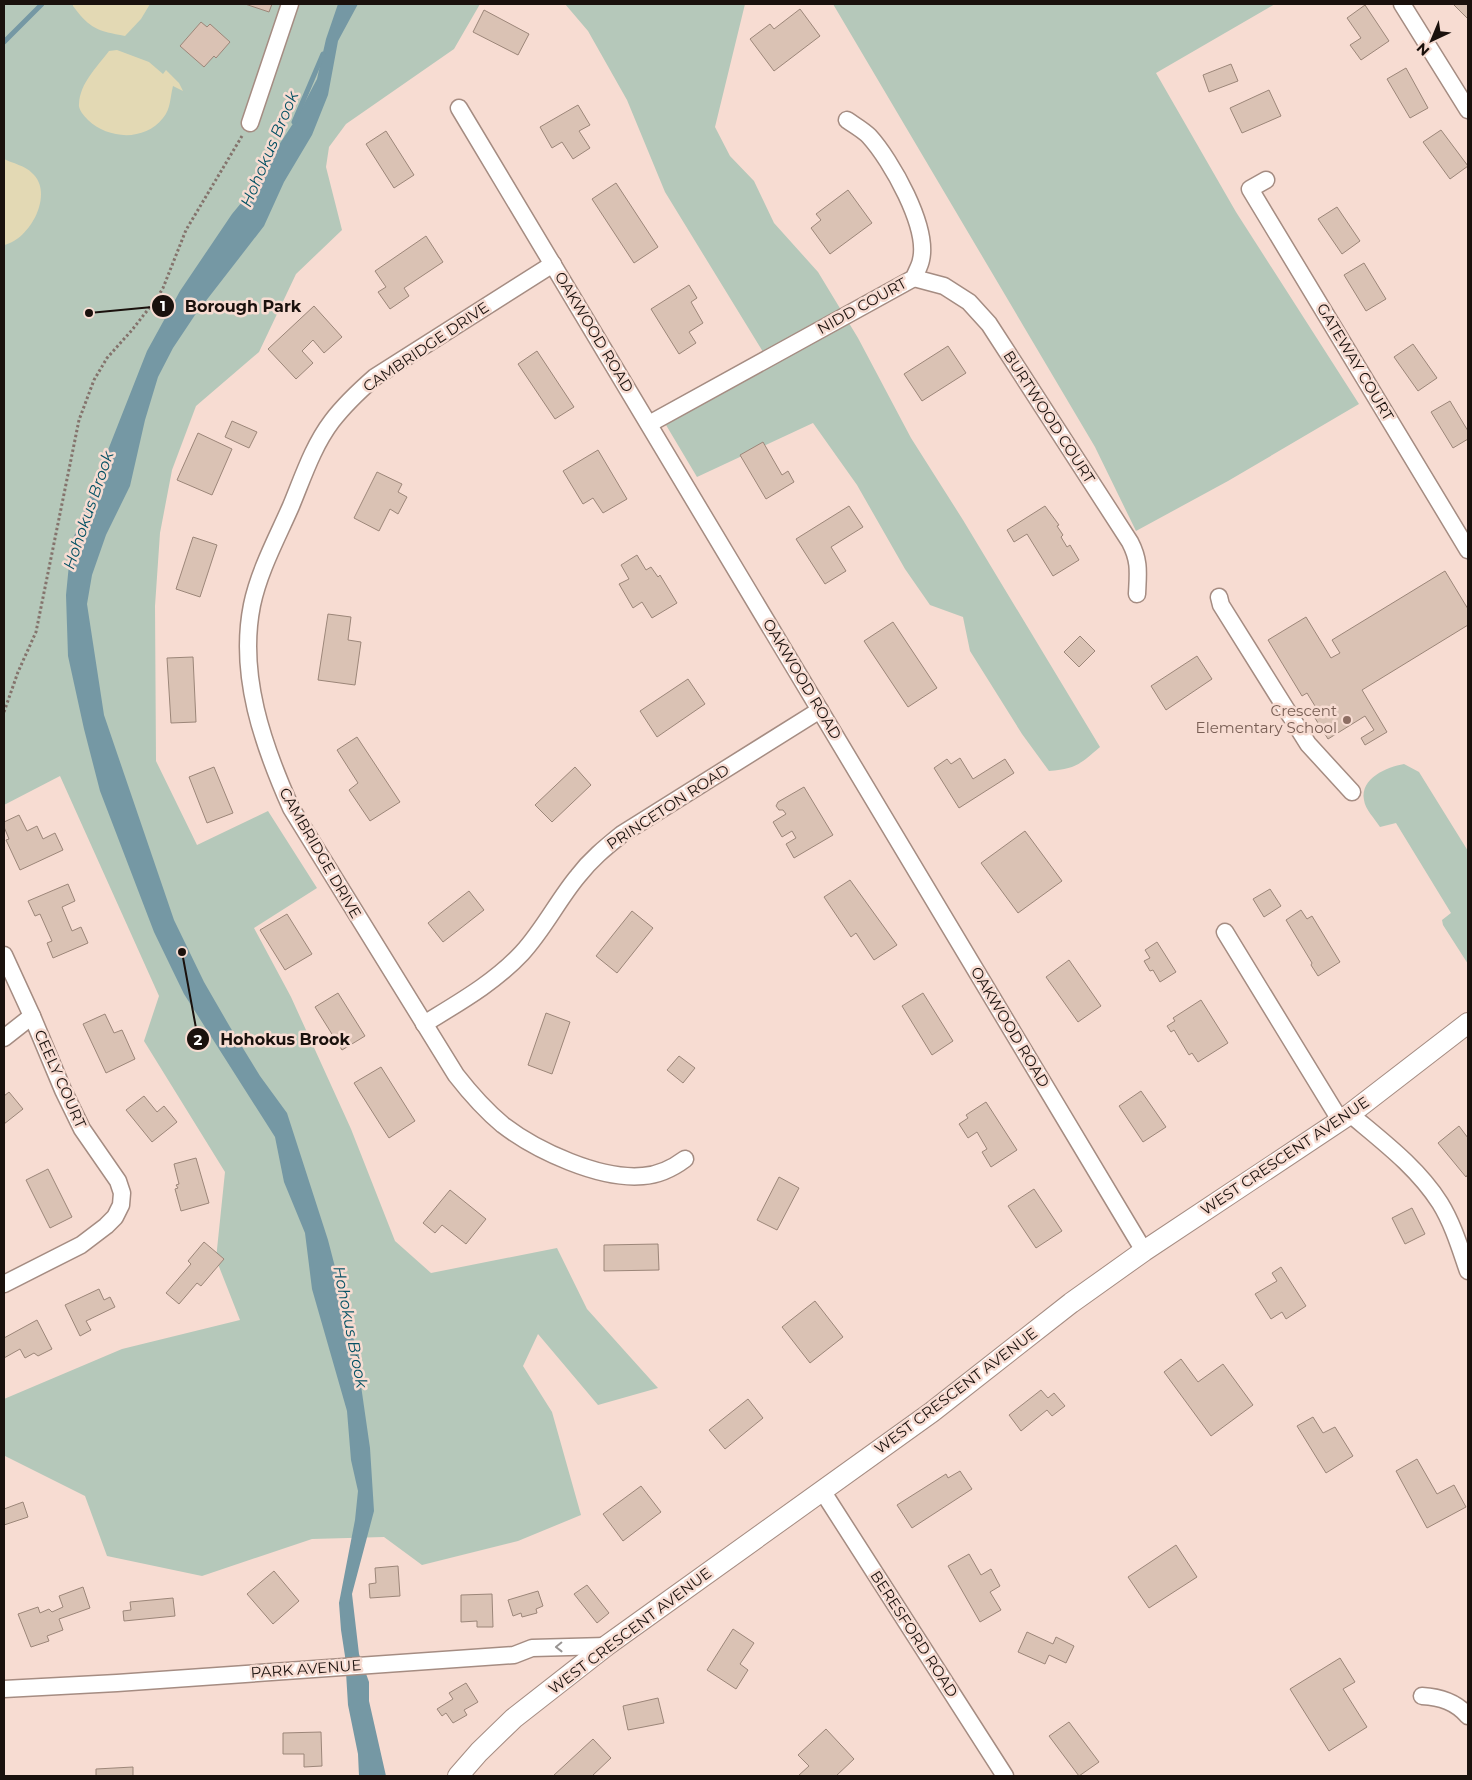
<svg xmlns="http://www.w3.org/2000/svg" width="1472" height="1780" viewBox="0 0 1472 1780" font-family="Montserrat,sans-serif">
<rect width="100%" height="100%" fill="#f7dcd2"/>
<g fill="#b5c8ba">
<path d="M4,4H480L454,49L346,124L329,147L326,167L342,230L296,274L259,352L196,406L172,470L160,533L155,606L156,761L197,845L268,811L317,888L254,928L291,997L351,1129L395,1241L431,1273L557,1248L587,1309L658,1388L598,1405L538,1334L523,1366L552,1412L581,1515L518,1541L422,1565L384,1537L312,1539L202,1576L107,1556L85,1496L5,1456L4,1399L122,1349L240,1320L216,1259L225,1172L144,1041L159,996L60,776L4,805Z"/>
<path d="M565,4H745L715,127L730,156L754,181L774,223L818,272L858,338L911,438L963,520L1100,747C1080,764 1076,769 1049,771L1022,734L970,651L963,617L930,605L905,569L857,485L813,423L697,477L666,425L771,365L665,192L627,100L588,31Z"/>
<path d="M833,4H1275L1156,73L1236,212L1359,404L1228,481L1136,531L1095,447Z"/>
<path d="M1404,764L1419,772L1468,851V964L1443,925L1442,920L1451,913L1396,823L1380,827C1375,819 1365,809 1364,800C1360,778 1387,767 1404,764Z"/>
</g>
<g fill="#e3d9b4">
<path d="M73,4H150L141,19L125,36C98,31 90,29 73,6Z"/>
<path d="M117,50L149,62L163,74L166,70L179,83L183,91L173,86C170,97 171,109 163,118C144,142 108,139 88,120C84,116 78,109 79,104C80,83 97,67 109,51Z"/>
<path d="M4,159C12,163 26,166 32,173C55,193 30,240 4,245Z"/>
</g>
<path fill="#7598a4" d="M338,4H358L338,41L328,95L312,135L284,182L264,226L195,315L173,348L158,377L145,420L130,486L106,535L92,575L87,604L104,715L174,920L204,982L230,1027L260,1076L287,1113L328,1240L355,1344L370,1448L374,1511L352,1594L359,1654L369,1682V1701L386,1776H359L358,1754L348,1705L345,1656L341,1630L339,1603L355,1520L358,1491L351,1460L347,1411L312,1289L305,1233L284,1182L275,1137L184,994L154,932L100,791L84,729L68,656L66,595L71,544L147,351L180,291L232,214L256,185L269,160L296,119L317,79L326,39Z"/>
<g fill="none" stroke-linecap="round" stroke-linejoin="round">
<g stroke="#7598a4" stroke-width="5">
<path d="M4,42L42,4"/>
<path d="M294,122L323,54"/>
</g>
</g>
<g fill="#dac2b4" stroke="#9c8679">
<path d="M245,4H272L269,12Z"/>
<path d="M1453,4H1468V17L1467,18Z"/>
<path d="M1365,5L1389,41L1361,60L1350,45L1361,38L1347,18Z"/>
<path d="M800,9L820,36L774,71L750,39L770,24L774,29Z"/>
<path d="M484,10L529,34L518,55L473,32Z"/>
<path d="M201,22L207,27L210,24L230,42L216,58L214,56L204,67L180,46Z"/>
<path d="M1231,64L1238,81L1209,92L1203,75Z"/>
<path d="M1406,68L1428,108L1410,118L1387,79Z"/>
<path d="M1269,90L1281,116L1242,133L1230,108Z"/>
<path d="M578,105L590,125L579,131L590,148L573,159L562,142L552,148L540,127Z"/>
<path d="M1441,130L1468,166L1450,179L1423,142Z"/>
<path d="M386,131L414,175L394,188L366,144Z"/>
<path d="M616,183L658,247L634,263L592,199Z"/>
<path d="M848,190L872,223L830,254L811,228L821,220L816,214Z"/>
<path d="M1337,207L1360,241L1342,254L1318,219Z"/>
<path d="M426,236L443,262L404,288L409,296L390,309L378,292L386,287L375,271Z"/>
<path d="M1364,263L1386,299L1366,311L1344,275Z"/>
<path d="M689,285L697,298L691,302L703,323L689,332L696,343L679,354L651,309Z"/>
<path d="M314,306L342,337L324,353L313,340L302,351L313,363L296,379L268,349Z"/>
<path d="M1413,344L1437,378L1418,391L1394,357Z"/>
<path d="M948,346L966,373L922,401L904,374Z"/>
<path d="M537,351L574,407L555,419L518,364Z"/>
<path d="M1450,401L1468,431V439L1453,448L1431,412Z"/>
<path d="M232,421L257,432L249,448L225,437Z"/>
<path d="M198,433L232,449L212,495L177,480Z"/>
<path d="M763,442L782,475L788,471L794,482L766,499L740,455Z"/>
<path d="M598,450L627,499L603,513L593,498L583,504L563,471Z"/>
<path d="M377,472L402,484L398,492L407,497L398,514L390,509L379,531L354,518Z"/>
<path d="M849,506L863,527L831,547L846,571L825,584L796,539Z"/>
<path d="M1045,506L1059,525L1057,526L1063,535L1061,537L1067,547L1070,545L1079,560L1053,576L1027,534L1014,542L1007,530Z"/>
<path d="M193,537L217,545L200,597L176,589Z"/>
<path d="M637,555L646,570L651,567L658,577L660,575L677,603L652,618L642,602L633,608L619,584L629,579L621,565Z"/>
<path d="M1445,571L1468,609V625L1362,690L1387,732L1365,745L1361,738L1374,730L1365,716L1328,739L1310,710L1315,706L1307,693L1302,696L1268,640L1306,617L1331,658L1340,653L1332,640Z"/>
<path d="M328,614L351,617L348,640L361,642L355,685L318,680Z"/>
<path d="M893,622L937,688L908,707L864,641Z"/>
<path d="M1080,636L1095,651L1079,667L1064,652Z"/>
<path d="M1197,656L1212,679L1166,710L1151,686Z"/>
<path d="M193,657L196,722L171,723L167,658Z"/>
<path d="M688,679L705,704L657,737L640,711Z"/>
<path d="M357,737L400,802L370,821L349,790L358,783L337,750Z"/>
<path d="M960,758L973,779L1005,759L1014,773L959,808L934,768L947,759L951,764Z"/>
<path d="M214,767L233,813L207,823L189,777Z"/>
<path d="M575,767L591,785L552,822L535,805Z"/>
<path d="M804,787L833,835L794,858L786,844L796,838L792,831L782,837L773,822L786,814L783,810H779L776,806L778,802Z"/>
<path d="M19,815L27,831L37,826L43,839L55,833L63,850L20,870L6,840L9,839L4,827V822Z"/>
<path d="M1025,831L1062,881L1018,913L981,863Z"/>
<path d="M850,880L897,945L874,960L856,933L851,937L824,897Z"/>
<path d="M68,884L75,901L62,907L72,931L81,927L88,943L53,958L47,943L52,941L40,914L35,916L28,901Z"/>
<path d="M1270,889L1281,906L1264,917L1253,899Z"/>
<path d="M469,891L484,910L443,942L428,923Z"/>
<path d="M1301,910L1307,919L1312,916L1340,962L1318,976L1311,965L1312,963L1286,920Z"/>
<path d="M632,911L653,928L617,973L596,956Z"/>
<path d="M287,914L312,954L285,970L260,930Z"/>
<path d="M1157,942L1176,972L1160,982L1153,970L1150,971L1144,961L1150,958L1145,950Z"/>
<path d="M1069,960L1101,1006L1078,1022L1046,977Z"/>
<path d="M338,993L365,1036L342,1050L315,1007Z"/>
<path d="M923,993L953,1041L932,1055L902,1006Z"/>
<path d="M1201,1000L1228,1043L1198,1062L1192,1053L1189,1055L1174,1030L1171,1032L1167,1026L1175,1021L1173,1018Z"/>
<path d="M546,1013L570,1022L552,1074L528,1065Z"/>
<path d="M105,1014L114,1033L122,1030L135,1059L106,1073L83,1024Z"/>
<path d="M679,1056L695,1068L683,1083L667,1070Z"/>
<path d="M381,1067L415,1121L389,1138L354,1083Z"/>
<path d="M1141,1091L1166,1127L1143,1142L1119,1106Z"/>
<path d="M9,1092L23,1109L4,1124V1096Z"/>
<path d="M144,1096L157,1112L164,1106L177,1122L152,1142L126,1110Z"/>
<path d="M986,1102L1017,1150L991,1167L982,1152L987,1149L977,1132L968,1138L959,1124L968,1118L966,1115Z"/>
<path d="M1459,1126L1468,1138V1174L1466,1177L1438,1143Z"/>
<path d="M196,1158L209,1203L181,1211L175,1189L178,1188L176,1185L179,1184L174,1164Z"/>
<path d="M48,1169L72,1217L50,1228L26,1180Z"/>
<path d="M779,1177L799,1188L777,1230L757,1220Z"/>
<path d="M1034,1189L1062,1231L1036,1248L1008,1206Z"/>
<path d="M450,1190L486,1219L466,1244L442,1225L435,1233L423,1223Z"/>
<path d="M1412,1208L1425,1234L1405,1244L1392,1218Z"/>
<path d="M204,1242L224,1259L201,1286L197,1283L179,1304L166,1293L191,1264L188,1261Z"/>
<path d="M658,1244L659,1270L604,1271V1245Z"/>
<path d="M1281,1267L1306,1306L1286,1319L1282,1312L1271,1319L1255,1294L1277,1281L1272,1273Z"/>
<path d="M99,1289L104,1300L110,1297L115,1307L86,1321L91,1330L80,1336L65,1305Z"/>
<path d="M815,1301L843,1337L810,1363L782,1327Z"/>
<path d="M37,1320L52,1349L38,1356L34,1353L25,1358L20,1349L4,1358V1338Z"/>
<path d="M1181,1359L1198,1382L1223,1364L1253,1405L1211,1436L1164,1372Z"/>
<path d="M1041,1390L1048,1398L1054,1393L1065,1406L1052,1416L1047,1410L1021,1431L1009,1415Z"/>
<path d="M748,1399L763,1418L725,1449L709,1430Z"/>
<path d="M1313,1417L1323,1433L1335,1427L1353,1456L1326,1473L1297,1426Z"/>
<path d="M1417,1459L1437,1494L1454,1485L1466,1507L1427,1528L1396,1471Z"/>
<path d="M960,1471L972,1489L912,1528L897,1505L946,1474L948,1478Z"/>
<path d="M641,1486L661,1512L623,1541L603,1514Z"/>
<path d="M23,1502L28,1517L4,1525V1509Z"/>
<path d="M1176,1545L1197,1577L1149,1608L1128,1577Z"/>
<path d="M969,1554L981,1575L991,1569L1000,1586L990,1592L1001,1610L980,1622L948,1566Z"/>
<path d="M398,1566L400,1596L370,1598L369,1584L376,1583L375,1568Z"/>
<path d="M274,1571L299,1601L273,1624L247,1594Z"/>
<path d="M587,1585L609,1613L597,1623L574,1594Z"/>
<path d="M83,1587L90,1608L59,1619L63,1630L47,1636L49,1641L31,1647L18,1614L38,1607L40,1613L49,1609L52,1612L63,1607L59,1596Z"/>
<path d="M538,1591L543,1606L536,1609L537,1613L522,1617L521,1613L513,1616L508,1600Z"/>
<path d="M492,1594L493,1627H477V1621L461,1622V1595Z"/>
<path d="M173,1598L175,1616L124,1621L123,1611L131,1610L130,1602Z"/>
<path d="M733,1629L754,1643L740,1664L748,1670L736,1689L707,1670Z"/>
<path d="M1027,1632L1053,1644L1056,1637L1074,1646L1066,1663L1049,1655L1045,1664L1018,1652Z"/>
<path d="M1340,1658L1355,1682L1343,1689L1367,1727L1329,1751L1290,1689Z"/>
<path d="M466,1683L478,1702L464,1710L467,1715L453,1723L446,1713L442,1716L437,1709L453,1699L449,1693Z"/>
<path d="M658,1698L664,1723L628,1730L623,1706Z"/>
<path d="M1069,1722L1099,1762L1079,1776L1049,1736Z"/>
<path d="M826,1729L854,1759L836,1776H798L809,1766L798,1755Z"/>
<path d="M321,1732L322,1766L304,1767V1754H283V1733Z"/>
<path d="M593,1739L611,1758L592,1776H553Z"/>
<path d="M133,1767V1776H96V1769Z"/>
</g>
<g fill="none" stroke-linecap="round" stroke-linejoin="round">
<defs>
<g id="minor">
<path d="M1402,4L1468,110"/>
<path d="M459,108L1144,1251"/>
<path d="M250,123L290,4"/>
<path d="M1266,180L1250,189L1468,550"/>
<path d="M553,264L375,377C359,391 345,404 332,421C313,446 303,477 291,506C277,538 259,571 252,605C238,675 263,745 291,808L456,1075C470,1093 485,1110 503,1125C537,1151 600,1180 643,1176C659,1175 673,1168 685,1159"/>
<path d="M914,278L944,286L969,302L989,324L1130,542C1140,561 1138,573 1137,594"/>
<path d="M649,424L914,278C916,272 920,266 921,260C929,227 891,160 869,136C863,130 854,125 847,120"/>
<path d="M1219,597L1221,605L1308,744L1352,792"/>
<path d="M1225,932L1340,1120"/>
<path d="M4,955L32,1016L63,1090L82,1129L118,1181L122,1193L121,1205L115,1217L106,1226L81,1245L4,1284"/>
<path d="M424,1024C458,1003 494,983 522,953C544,929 558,900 578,876C591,859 606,847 622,834L820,710"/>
<path d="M4,1038L32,1016"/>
<path d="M1350,1114C1382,1141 1417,1167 1440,1203C1453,1224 1460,1248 1468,1271"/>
<path d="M823,1492L1005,1776"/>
<path d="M4,1689L117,1683L514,1655L532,1648L606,1646"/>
<path d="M1422,1696C1441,1697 1456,1702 1468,1716"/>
</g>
<path id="major" d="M458,1776L479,1752L514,1718L606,1646L932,1412L1071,1303L1144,1251L1350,1114L1468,1023"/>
</defs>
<use href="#minor" stroke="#a58c82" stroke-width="19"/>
<use href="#major" stroke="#a58c82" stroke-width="22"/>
<path stroke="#84736c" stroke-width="3" stroke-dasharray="2.5 2.5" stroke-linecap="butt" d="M4,712L18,672L36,632L79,420L94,380L107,358L132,330L157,298L163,288L186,230L242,136"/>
<use href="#minor" stroke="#fff" stroke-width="16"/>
<use href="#major" stroke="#fff" stroke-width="20"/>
</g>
<defs><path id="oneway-chevron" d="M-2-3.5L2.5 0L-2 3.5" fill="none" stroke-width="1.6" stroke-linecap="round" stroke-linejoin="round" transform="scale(1.25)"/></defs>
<use stroke="#989492" href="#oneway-chevron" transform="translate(559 1647) rotate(179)"/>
<circle fill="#8d6e63" stroke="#f7dcd2" stroke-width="2" cx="1347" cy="720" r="5"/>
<g text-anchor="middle" stroke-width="5" stroke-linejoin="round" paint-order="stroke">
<g font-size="15" fill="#1a110d" stroke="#f7dcd2">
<text transform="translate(862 306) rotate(-29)" y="5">NIDD COURT</text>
<text transform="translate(594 332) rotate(59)" y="5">OAKWOOD ROAD</text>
<text transform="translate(426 347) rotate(-34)" y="5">CAMBRIDGE DRIVE</text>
<text transform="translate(1355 362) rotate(59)" y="5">GATEWAY COURT</text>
<text transform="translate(1049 417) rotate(57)" y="5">BURTWOOD COURT</text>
<text transform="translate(802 679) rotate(59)" y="5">OAKWOOD ROAD</text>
<text transform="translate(668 807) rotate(-33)" y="5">PRINCETON ROAD</text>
<text transform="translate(320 853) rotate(60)" y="5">CAMBRIDGE DRIVE</text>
<text transform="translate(1010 1027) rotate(59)" y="5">OAKWOOD ROAD</text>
<text transform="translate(60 1079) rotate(66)" y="5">CEELY COURT</text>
<text transform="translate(1285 1156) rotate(-34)" y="5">WEST CRESCENT AVENUE</text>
<text transform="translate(956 1391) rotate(-37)" y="5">WEST CRESCENT AVENUE</text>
<text transform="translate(630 1631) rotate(-37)" y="5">WEST CRESCENT AVENUE</text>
<text transform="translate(914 1634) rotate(57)" y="5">BERESFORD ROAD</text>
<text transform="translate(306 1669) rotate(-4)" y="5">PARK AVENUE</text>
</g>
<g font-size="15" fill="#785e54" stroke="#f7dcd2" text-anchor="end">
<text x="1337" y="716">Crescent<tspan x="1337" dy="17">Elementary School</tspan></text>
</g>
<g font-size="16" font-style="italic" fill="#045164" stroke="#f7dcd2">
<text transform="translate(269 149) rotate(-67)" y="6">Hohokus Brook</text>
<text transform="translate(88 510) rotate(-71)" y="6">Hohokus Brook</text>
<text transform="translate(351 1327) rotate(79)" y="6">Hohokus Brook</text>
</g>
</g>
<path fill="none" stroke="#1a110d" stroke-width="2" d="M89 313L163 306M182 952L198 1039"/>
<g fill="#1a110d" stroke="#f7dcd2" stroke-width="2">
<circle cx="89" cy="313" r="5"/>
<circle cx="182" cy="952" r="5"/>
<circle cx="163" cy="306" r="12"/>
<circle cx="198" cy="1039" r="12"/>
</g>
<g font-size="15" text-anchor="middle" font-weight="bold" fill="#fff">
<text x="163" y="311">1</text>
<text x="198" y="1045">2</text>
</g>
<g font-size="16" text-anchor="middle" font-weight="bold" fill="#1a110d" stroke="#f7dcd2" stroke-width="5" stroke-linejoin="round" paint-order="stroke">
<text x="243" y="312">Borough Park</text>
<text x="285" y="1045">Hohokus Brook</text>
</g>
<rect width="1472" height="1780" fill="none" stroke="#1a110d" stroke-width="10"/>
<g transform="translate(1432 40) rotate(224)" stroke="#f7dcd2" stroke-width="4" paint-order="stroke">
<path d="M0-4L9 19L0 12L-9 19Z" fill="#1a110d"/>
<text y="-8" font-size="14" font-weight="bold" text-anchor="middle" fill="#1a110d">N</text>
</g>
</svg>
